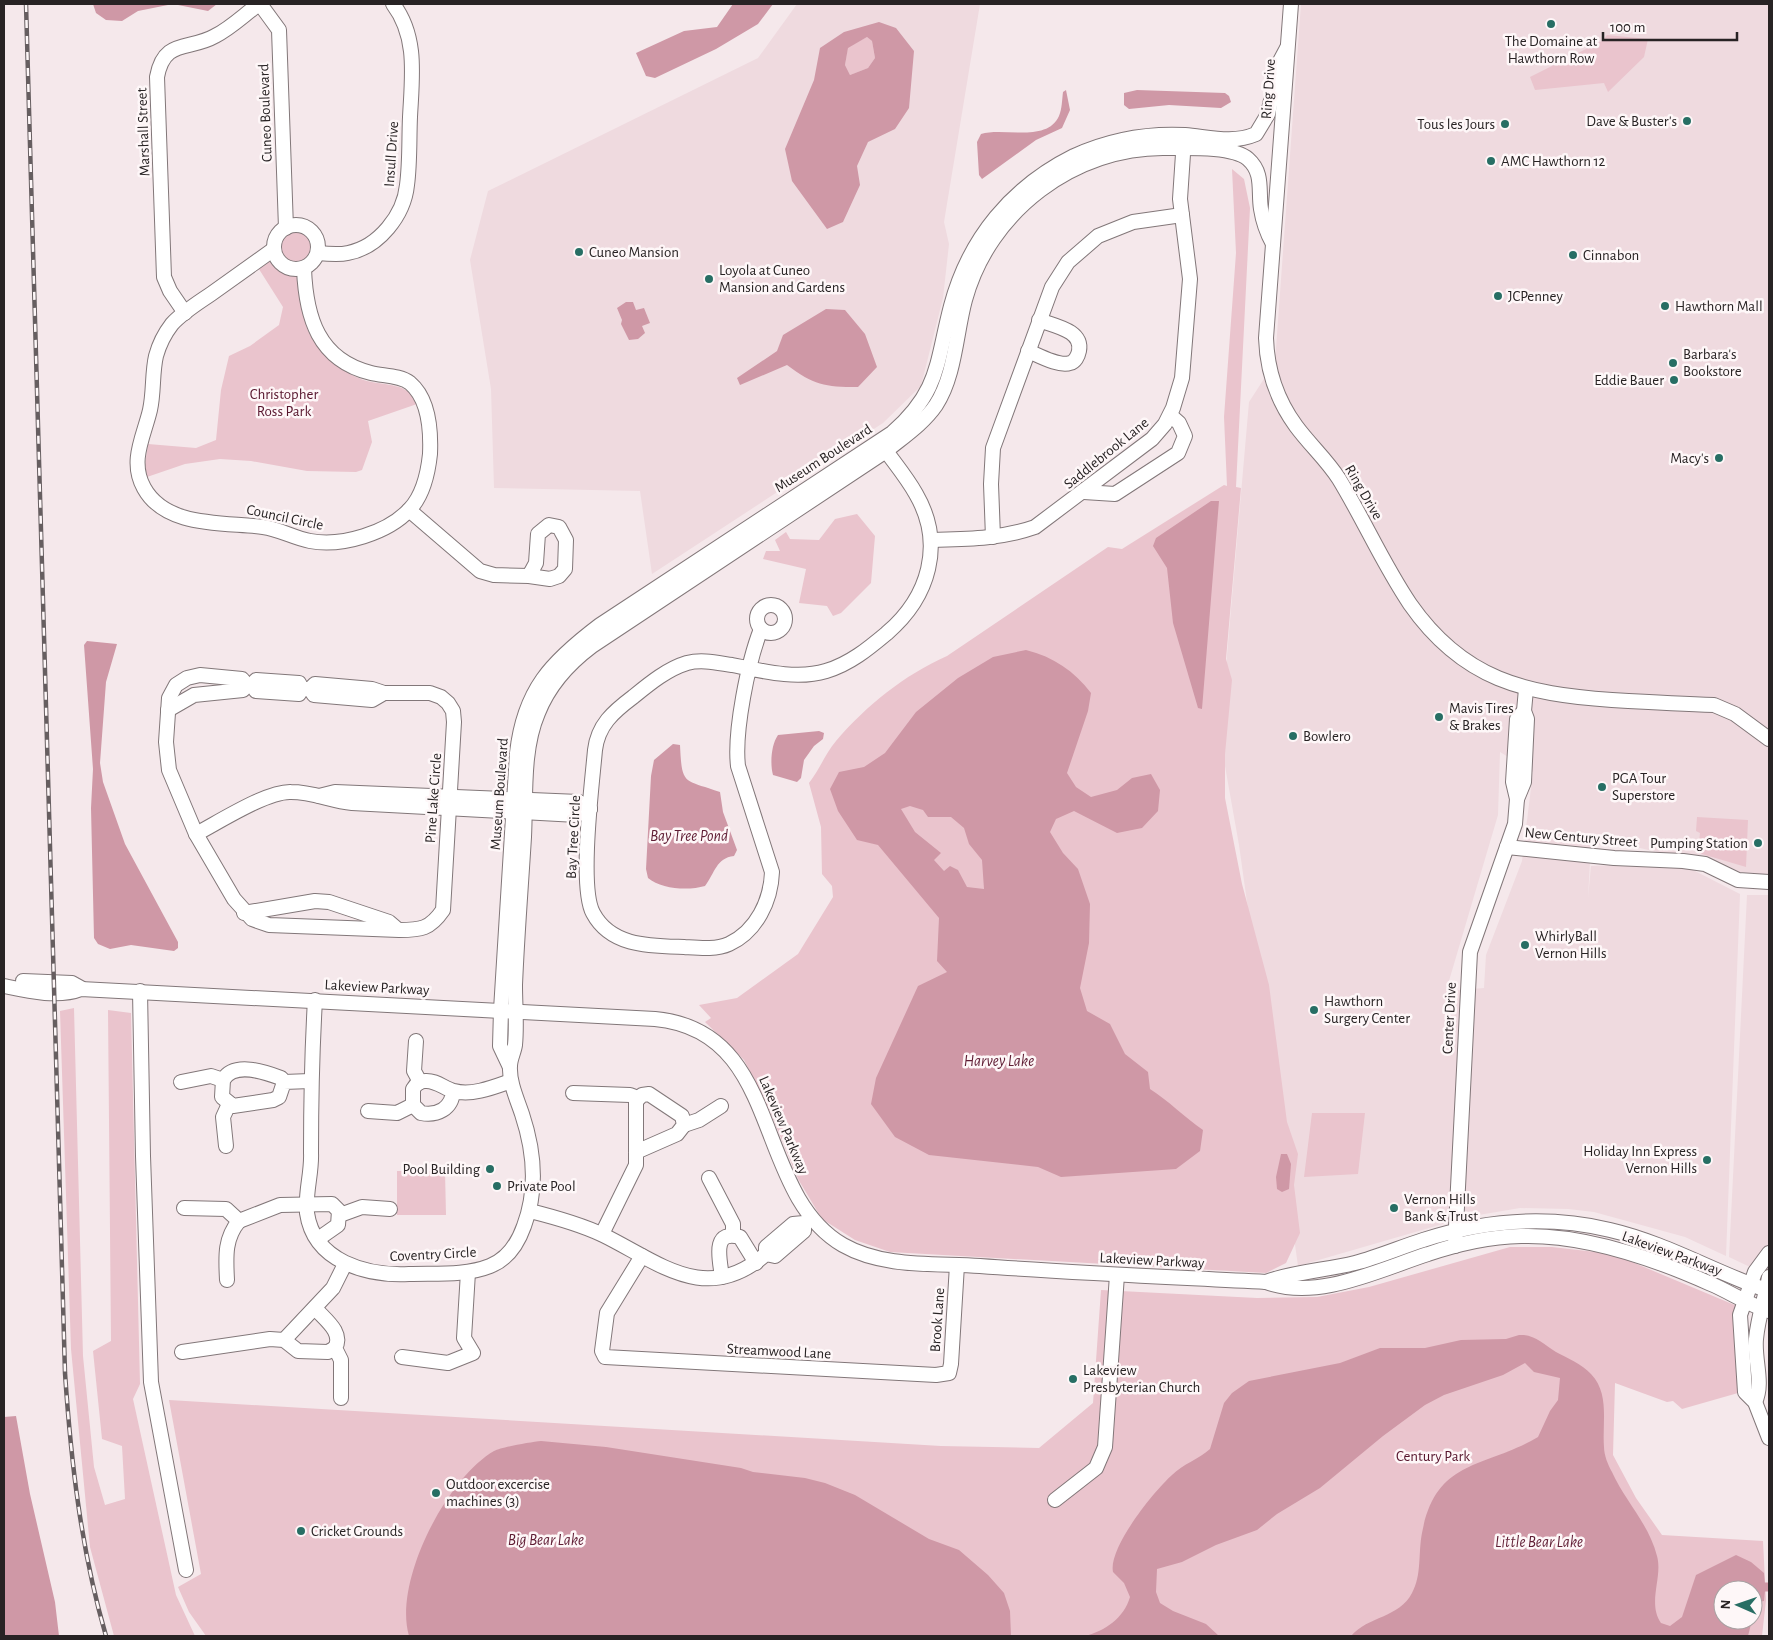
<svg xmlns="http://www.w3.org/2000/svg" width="1773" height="1640" viewBox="0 0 1773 1640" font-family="'Alegreya Sans',sans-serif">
<rect width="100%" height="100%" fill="#f5e8eb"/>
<g fill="#efdadf" fill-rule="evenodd">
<path d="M797,4H980L944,222L949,244L943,298L921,386L883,423L652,574L640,491L494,488L491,389L470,260L488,191L758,58Z"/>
<path d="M1301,4H1769V879L1640,848L1591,844L1588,898L1591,866L1644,864L1691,869L1740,894L1726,1256L1685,1237L1594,1212L1568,1209L1520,1208L1467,1217L1298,1266L1239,845L1222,749L1227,655L1249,402L1275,362ZM1500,752L1533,772L1522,861L1486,955L1484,988L1446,991L1498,815Z"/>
<path d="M1747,895H1769V1276L1729,1257Z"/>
</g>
<g fill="#eac4cd" fill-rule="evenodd">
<path d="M1607,35L1648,39L1644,57L1608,92L1604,83L1535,90L1530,77L1602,41Z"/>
<path d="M867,37L872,41L875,58L868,68L850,75L845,65L848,47Z"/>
<path d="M1232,169L1244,179L1250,208L1236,487L1241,488L1226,659L1232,680L1225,754V798L1242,884L1269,985L1287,1122L1298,1154L1294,1185L1300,1233L1286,1263L1266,1273L890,1252L855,1240L822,1219L798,1179L771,1114L744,1060L705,1022L711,1018L699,1005L737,998L798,954L833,897L832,886L822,874L821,827L809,783C820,769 825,754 836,741C866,706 904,675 947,656L1108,547L1122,549L1224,485L1227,486L1224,417L1236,253Z"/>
<circle cx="297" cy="247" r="16"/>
<path d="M267,261L278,263L298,278C303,297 301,317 310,335C321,354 345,375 367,381C385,386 409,382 417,404L368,421L372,442L362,470L356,472L307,471L251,461L220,459L185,464L147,477L145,465L148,444L196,448L216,440L221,390L229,356L250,346L279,325L283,307L257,266Z"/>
<path d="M857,514L875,536L871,583L841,613L833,616L827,606L799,603L806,569L763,559L766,551H780L775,540L786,532L790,539L819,540L835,519Z"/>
<path d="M1697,817L1748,820L1746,867L1695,852L1696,843H1699L1700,833L1696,831Z"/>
<path d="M74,1008L83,1356L94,1467L105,1505L125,1499L122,1446L102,1439L93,1351L111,1341L108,1010L131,1013L140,1384L133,1399L176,1595L195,1636H114L90,1547L71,1349L60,1011Z"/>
<path d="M1312,1113H1365L1358,1174L1304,1177Z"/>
<path d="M397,1171H445L446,1215H397Z"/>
<path d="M1510,1247H1552L1613,1254L1737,1306L1735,1350L1738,1393L1682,1409L1673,1401L1667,1402L1615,1383L1613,1455L1636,1498L1662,1535L1763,1541L1766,1600L1762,1636H206L189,1612L178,1587L201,1574L169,1400L941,1446L1039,1448L1093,1403L1101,1290L1257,1298L1317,1297L1369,1287ZM1723,1590H1753V1620H1723Z"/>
</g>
<g fill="#cf98a6" fill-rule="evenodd">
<path d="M93,4H217L208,11L173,4L138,11L122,21L106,20L96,13Z"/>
<path d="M733,4H773L758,24L716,49L655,78L646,76L636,53L684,31L717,27Z"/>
<path d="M879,22L896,28L914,51L909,108L895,129L868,142L857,166L860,185L843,222L827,229L792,181L785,149L814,80L820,48L844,32ZM867,37L872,41L875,58L868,68L850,75L845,65L848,48Z"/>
<path d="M1066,90L1070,110L1062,128L1036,140L982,179L979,175L977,142L981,134C1003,127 1047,143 1059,116C1062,109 1062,100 1063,92Z"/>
<path d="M1137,90L1225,93L1229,96L1231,102L1221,108L1169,105L1129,109L1124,105V93Z"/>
<path d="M626,302H633L636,310L644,308L650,323L642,326L645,333L638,339L629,340L621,324L622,320L617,308Z"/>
<path d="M826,309L845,310L865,334L877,367L858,387C824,387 814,385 787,365L740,385L737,378L777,351L783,335Z"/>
<path d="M1211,501H1219L1202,709L1198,708L1173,623L1167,568L1153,546L1156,538Z"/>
<path d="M87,641L117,644L106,682L100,763L103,782L125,844L178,942V948L174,951L131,945L110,949L98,944L94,938L91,808L93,769L84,645Z"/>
<path d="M1026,650C1054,657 1074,671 1091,693L1088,711L1067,773L1076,787L1091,797L1117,790L1132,778L1151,774L1160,790L1158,811L1142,828L1117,833L1074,811L1056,819L1050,832L1063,853L1078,869L1090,904L1089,943L1080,988L1087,1011L1110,1024L1125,1054L1148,1072L1150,1089C1169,1101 1184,1117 1203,1130L1200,1151L1176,1169L1061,1177L1038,1167L929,1155L895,1137L871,1104L876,1078L918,986L947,972L937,961L939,918L878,845L857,840L838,811L830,789L839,772L864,767L885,753L916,712L958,678L993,657ZM910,806L923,810L928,817H951L964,828L969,844L982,860L984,889L967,887L958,870L950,866L944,871L934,860L941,853L915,832L901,809Z"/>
<path d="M819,731L824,733L823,739L814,746L804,760L801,778L797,782L773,775C770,764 771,745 778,735Z"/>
<path d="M673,744L680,745C682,786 683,779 720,792L723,812L737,850L734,856C716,858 715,873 705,886C688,891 661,889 648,878L646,869L651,776L654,760Z"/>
<path d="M1281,1154H1287L1291,1164L1289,1189L1282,1192L1277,1189L1276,1177Z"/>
<path d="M1519,1335C1534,1334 1543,1344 1556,1352C1567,1358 1582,1364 1591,1374C1610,1394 1602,1422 1604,1447C1604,1455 1608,1465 1612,1472C1625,1501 1649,1524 1657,1556C1663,1577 1647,1603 1661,1623L1670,1626L1682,1617L1696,1575L1736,1555L1751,1562L1764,1573L1765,1585H1760V1589L1765,1590L1764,1601L1758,1602L1753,1607V1590H1723V1620H1752L1748,1636H1351C1368,1616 1399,1618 1412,1593C1422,1575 1418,1553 1422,1533C1436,1458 1484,1469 1538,1437L1550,1411L1558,1400L1560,1378L1534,1372L1525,1363L1503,1375L1444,1395L1425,1405L1383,1436L1320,1488L1277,1514L1257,1530L1216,1545L1182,1562L1157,1569L1156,1592L1160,1603L1173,1611L1206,1624L1219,1636H1085C1105,1631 1124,1618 1130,1597L1124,1583L1113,1572C1108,1548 1154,1491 1172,1475C1183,1464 1199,1459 1210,1449L1224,1403L1232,1393L1249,1381L1340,1363L1380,1348H1425L1461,1340L1506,1339Z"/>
<path d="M16,1416L30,1494L55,1602L59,1636H4V1417Z"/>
<path d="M541,1441L606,1447L741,1468L753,1472L805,1478L825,1483L855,1495L929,1539L959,1550L988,1575L1004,1593L1010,1611L1011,1636H409C393,1582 446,1479 494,1451C502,1447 531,1442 541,1441Z"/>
</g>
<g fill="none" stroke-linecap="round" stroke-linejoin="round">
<path stroke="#cf98a6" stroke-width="9" d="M1761,1587H1769"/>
<defs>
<g id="minor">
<path d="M260,4L279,30L286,228"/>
<path d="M1291,4L1266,338C1267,370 1277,400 1296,426C1310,445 1327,460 1339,479C1364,520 1383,564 1410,604C1463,680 1525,694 1612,700C1646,702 1680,704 1714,705L1735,714L1769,739"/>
<circle cx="296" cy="247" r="22"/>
<path d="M274,249C253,264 232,279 211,294C198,303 183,312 172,324C165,333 159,345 156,356C152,373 154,392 150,410C144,436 129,461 144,488C166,528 224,522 263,527C279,529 294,538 310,541C342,547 388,533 410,509C423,495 428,473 430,454C431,431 429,399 410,383C400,375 383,376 371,373C318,360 306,317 304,269"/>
<path d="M318,253C328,254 339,255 348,253C379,247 404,215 407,185C410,163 409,139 410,117C412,77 418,37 393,4"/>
<path d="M185,313L170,291L164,277L157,77C164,38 189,51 215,36C231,28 245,14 259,4"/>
<path d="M1028,351C1038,355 1059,367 1070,363C1075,362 1078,356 1079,351C1083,330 1054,326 1039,320"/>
<path d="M1084,492L1115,494L1178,453L1185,436L1179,423L1170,415"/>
<path d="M409,510L480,571L494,575L529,576L550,579L559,576L565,569L566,540L559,527L549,525L538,534L536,563L529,576"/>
<path d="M993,537L991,484L993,448L1052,287L1068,262L1098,236L1133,222L1182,215"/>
<path d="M931,540C966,539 1001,539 1035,527L1152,439L1165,424L1173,408L1182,378L1190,279L1180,199L1184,139"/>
<circle cx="771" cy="619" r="14"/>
<path d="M761,629C748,662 734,732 738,766L772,872C771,900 757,931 729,944C716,950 699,948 684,947C651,946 611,947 593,913C579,887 592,784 595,750C598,725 613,712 633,697C649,684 667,669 687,663C702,659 718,663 732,665C762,671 797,680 826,671C850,664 869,648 887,633C929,597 945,544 916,494C906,476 892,460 881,444"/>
<path d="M247,685L242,679L200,675L187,678L176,685L169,698L166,742L169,770L196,834L234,899L252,919L269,925L399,930C421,930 430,929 443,910L454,722L453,711L448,703L441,697L430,693H384L372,689L315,684L310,689H302"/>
<path d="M252,685L256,680L299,683L302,689"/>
<path d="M252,685L256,691L299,694L302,689"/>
<path d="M310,689L314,695L372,700L384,693"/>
<path d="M168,710L194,695L243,690L247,685H252"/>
<path d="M319,796L335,792L579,802L590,809"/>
<path d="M1517,799L1524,782L1527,719L1524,711L1526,689"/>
<path d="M196,834C219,822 267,791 291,792C313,792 331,801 352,803L577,815L590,809"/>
<path d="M1507,847L1614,858L1683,861L1705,864L1738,880L1769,882"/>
<path d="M244,913L315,901L329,902L389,922L396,928"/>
<path d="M23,981L72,983L81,988"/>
<path d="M4,986C28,991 58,998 81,989L655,1019C784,1031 752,1192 843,1245C883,1268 935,1263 980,1266C1075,1273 1171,1277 1266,1282C1318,1301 1378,1270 1428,1254C1457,1244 1489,1237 1521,1236C1585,1234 1653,1258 1711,1284C1730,1292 1749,1305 1769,1311"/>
<path d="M140,991L143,1156L151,1382L186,1570"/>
<path d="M315,1000C312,1051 311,1101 311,1153C312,1173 305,1192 307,1213C314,1262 367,1276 409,1274C435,1273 465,1276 490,1266C508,1259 518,1243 524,1226C538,1189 534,1150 522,1114C517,1099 509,1082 510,1066C510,1059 514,1052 515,1045C517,1025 515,1005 515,985C517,936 521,886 524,837C526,798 522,750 538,713C549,685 568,664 592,646L886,451C903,437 923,424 936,405C955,376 956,333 965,300C989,211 1075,146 1167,148C1187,148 1233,146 1248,159C1264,173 1258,191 1261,209C1263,222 1267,233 1273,244"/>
<path d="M416,1041L414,1071L420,1082"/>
<path d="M509,1065L500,1046L501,1010L517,753C524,690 551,662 600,625L892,433C940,391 936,363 951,306C969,238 1012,187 1074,156C1109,140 1146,133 1185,135C1209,137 1233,144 1256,134L1268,114L1279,63L1287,48"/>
<path d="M181,1082L211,1076L223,1080"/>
<path d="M284,1082L279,1097L273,1100L233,1106L222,1097L223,1080C234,1061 265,1072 281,1078L284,1082L310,1081"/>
<path d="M453,1091C452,1109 437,1116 421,1113L413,1105V1089C416,1084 420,1081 425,1081C436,1080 445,1089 454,1091C472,1096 494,1087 511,1081"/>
<path d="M573,1093L630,1095L638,1098"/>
<path d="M368,1111L397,1113L413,1105"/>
<path d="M684,1125L699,1120L721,1106"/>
<path d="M226,1146L223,1117L229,1104"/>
<path d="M709,1178L733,1224V1235"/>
<path d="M184,1208L226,1209L239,1221C224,1239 226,1258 227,1280"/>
<path d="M530,1211C554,1217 580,1224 603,1235C660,1263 706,1306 766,1254V1247L793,1224L804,1223V1231L775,1256L766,1254"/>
<path d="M340,1215L362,1207L390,1209"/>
<path d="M239,1221L280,1205L332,1204L339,1211L338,1225L318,1239"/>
<path d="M602,1234L636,1165V1101L642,1095L649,1094L682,1116L684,1125L677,1134L636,1152"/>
<path d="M1455,1246L1470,952L1515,824L1517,799L1513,782L1517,719L1524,711"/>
<path d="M1769,1253L1755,1272L1740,1315L1745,1392L1755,1402L1769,1438"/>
<path d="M642,1256L607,1313L602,1351L605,1357L936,1375L949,1373L951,1364L957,1265"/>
<path d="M722,1277C720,1260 711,1229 740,1237L756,1263"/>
<path d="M1266,1282C1292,1272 1327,1270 1355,1263C1378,1257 1401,1247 1423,1240C1485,1220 1547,1215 1610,1230C1666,1243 1716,1273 1769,1291"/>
<path d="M315,1308C324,1319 344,1332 335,1348L341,1360V1398"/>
<path d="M284,1340L333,1288L345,1264"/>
<path d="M182,1352L270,1339L284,1340L298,1351L328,1352L335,1348"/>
<path d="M402,1357L448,1363L473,1353L464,1338L468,1272"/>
<path d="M1755,1402C1764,1383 1754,1360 1756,1339C1758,1317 1765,1298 1769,1277"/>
<path d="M1055,1500L1096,1468L1105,1447L1117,1275"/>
</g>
</defs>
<use href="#minor" stroke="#827779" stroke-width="16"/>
<use href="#minor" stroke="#fff" stroke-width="14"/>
<defs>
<path id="rail" d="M26,4L65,1373C71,1462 81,1550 106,1636"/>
</defs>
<use href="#rail" stroke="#665e60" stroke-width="4.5"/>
<use href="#rail" stroke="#fef7f8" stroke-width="2.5" stroke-dasharray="8" stroke-linecap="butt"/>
</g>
<g fill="#276e64" stroke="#fef7f8" stroke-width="2">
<circle cx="1551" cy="24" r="5"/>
<circle cx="1687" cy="121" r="5"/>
<circle cx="1505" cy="124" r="5"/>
<circle cx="1491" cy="161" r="5"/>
<circle cx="579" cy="252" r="5"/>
<circle cx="1573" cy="255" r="5"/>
<circle cx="709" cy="279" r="5"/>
<circle cx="1498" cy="296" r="5"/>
<circle cx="1665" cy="306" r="5"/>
<circle cx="1673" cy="363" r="5"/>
<circle cx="1674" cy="380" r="5"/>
<circle cx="1719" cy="458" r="5"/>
<circle cx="1439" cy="717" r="5"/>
<circle cx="1293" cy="736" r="5"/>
<circle cx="1602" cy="787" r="5"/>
<circle cx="1758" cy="843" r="5"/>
<circle cx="1525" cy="945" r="5"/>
<circle cx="1314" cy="1010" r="5"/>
<circle cx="1707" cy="1160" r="5"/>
<circle cx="490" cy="1169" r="5"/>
<circle cx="497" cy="1186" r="5"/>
<circle cx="1394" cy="1208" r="5"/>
<circle cx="1073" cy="1379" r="5"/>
<circle cx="436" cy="1493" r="5"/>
<circle cx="301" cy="1531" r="5"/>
</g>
<g text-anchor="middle" stroke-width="5" stroke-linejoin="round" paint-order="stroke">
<g font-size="15" fill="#282324" stroke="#fef7f8" text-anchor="start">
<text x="1551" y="46" text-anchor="middle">The Domaine at<tspan x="1551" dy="17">Hawthorn Row</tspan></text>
<text x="1677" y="126" text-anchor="end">Dave &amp; Buster's</text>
<text x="1495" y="129" text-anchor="end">Tous les Jours</text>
<text x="1501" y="166">AMC Hawthorn 12</text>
<text x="589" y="257">Cuneo Mansion</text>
<text x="1583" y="260">Cinnabon</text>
<text x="719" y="275">Loyola at Cuneo<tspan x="719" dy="17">Mansion and Gardens</tspan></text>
<text x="1508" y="301">JCPenney</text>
<text x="1675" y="311">Hawthorn Mall</text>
<text x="1683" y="359">Barbara's<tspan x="1683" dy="17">Bookstore</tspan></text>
<text x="1664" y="385" text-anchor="end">Eddie Bauer</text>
<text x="1709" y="463" text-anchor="end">Macy's</text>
<text x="1449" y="713">Mavis Tires<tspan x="1449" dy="17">&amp; Brakes</tspan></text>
<text x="1303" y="741">Bowlero</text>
<text x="1612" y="783">PGA Tour<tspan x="1612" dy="17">Superstore</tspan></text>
<text x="1748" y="848" text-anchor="end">Pumping Station</text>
<text x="1535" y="941">WhirlyBall<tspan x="1535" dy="17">Vernon Hills</tspan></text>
<text x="1324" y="1006">Hawthorn<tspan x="1324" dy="17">Surgery Center</tspan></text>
<text x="1697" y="1156" text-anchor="end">Holiday Inn Express<tspan x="1697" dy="17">Vernon Hills</tspan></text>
<text x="480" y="1174" text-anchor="end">Pool Building</text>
<text x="507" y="1191">Private Pool</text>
<text x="1404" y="1204">Vernon Hills<tspan x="1404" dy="17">Bank &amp; Trust</tspan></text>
<text x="1083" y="1375">Lakeview<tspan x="1083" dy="17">Presbyterian Church</tspan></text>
<text x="446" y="1489">Outdoor excercise<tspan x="446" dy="17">machines (3)</tspan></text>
<text x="311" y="1536">Cricket Grounds</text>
</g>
<g font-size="15" fill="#282324" stroke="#fef7f8">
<text transform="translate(1268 89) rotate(-86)" y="5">Ring Drive</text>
<text transform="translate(265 113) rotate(-92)" y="5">Cuneo Boulevard</text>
<text transform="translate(143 132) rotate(-92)" y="5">Marshall Street</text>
<text transform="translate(391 154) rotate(-86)" y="5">Insull Drive</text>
<text transform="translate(1106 453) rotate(-39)" y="5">Saddlebrook Lane</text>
<text transform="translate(823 458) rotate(-33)" y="5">Museum Boulevard</text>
<text transform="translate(1364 492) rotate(60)" y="5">Ring Drive</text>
<text transform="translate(285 517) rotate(12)" y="5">Council Circle</text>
<text transform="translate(499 794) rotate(-86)" y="5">Museum Boulevard</text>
<text transform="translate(433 798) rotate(-86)" y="5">Pine Lake Circle</text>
<text transform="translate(573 837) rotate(-87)" y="5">Bay Tree Circle</text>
<text transform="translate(1581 837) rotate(5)" y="5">New Century Street</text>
<text transform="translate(377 987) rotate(3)" y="5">Lakeview Parkway</text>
<text transform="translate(1449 1018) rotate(-87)" y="5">Center Drive</text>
<text transform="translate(784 1125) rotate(67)" y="5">Lakeview Parkway</text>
<text transform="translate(1672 1253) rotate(20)" y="5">Lakeview Parkway</text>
<text transform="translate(433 1254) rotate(-3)" y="5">Coventry Circle</text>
<text transform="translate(1152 1260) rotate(3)" y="5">Lakeview Parkway</text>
<text transform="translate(937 1320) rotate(-86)" y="5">Brook Lane</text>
<text transform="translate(779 1351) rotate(3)" y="5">Streamwood Lane</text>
</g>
<g font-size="15" fill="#57152d" stroke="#fef7f8">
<text x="284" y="399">Christopher<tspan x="284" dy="17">Ross Park</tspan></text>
<text x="1433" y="1461">Century Park</text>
</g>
<g font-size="16" font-style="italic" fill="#601e35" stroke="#fef7f8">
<text x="689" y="841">Bay Tree Pond</text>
<text x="999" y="1066">Harvey Lake</text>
<text x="546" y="1545">Big Bear Lake</text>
<text x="1539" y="1547">Little Bear Lake</text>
</g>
</g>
<rect width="1773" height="1640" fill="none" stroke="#282324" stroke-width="10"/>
<g transform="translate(1738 1605) rotate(272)"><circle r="24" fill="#fef7f8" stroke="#a8a2a3"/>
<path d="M0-4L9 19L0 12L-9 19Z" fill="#276e64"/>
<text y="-8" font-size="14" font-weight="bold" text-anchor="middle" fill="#282324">N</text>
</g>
<path d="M1603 32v8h134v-8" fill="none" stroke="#282324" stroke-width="2.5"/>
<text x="1610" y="32" font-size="15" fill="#282324" stroke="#fef7f8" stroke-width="4" paint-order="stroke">100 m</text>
</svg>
